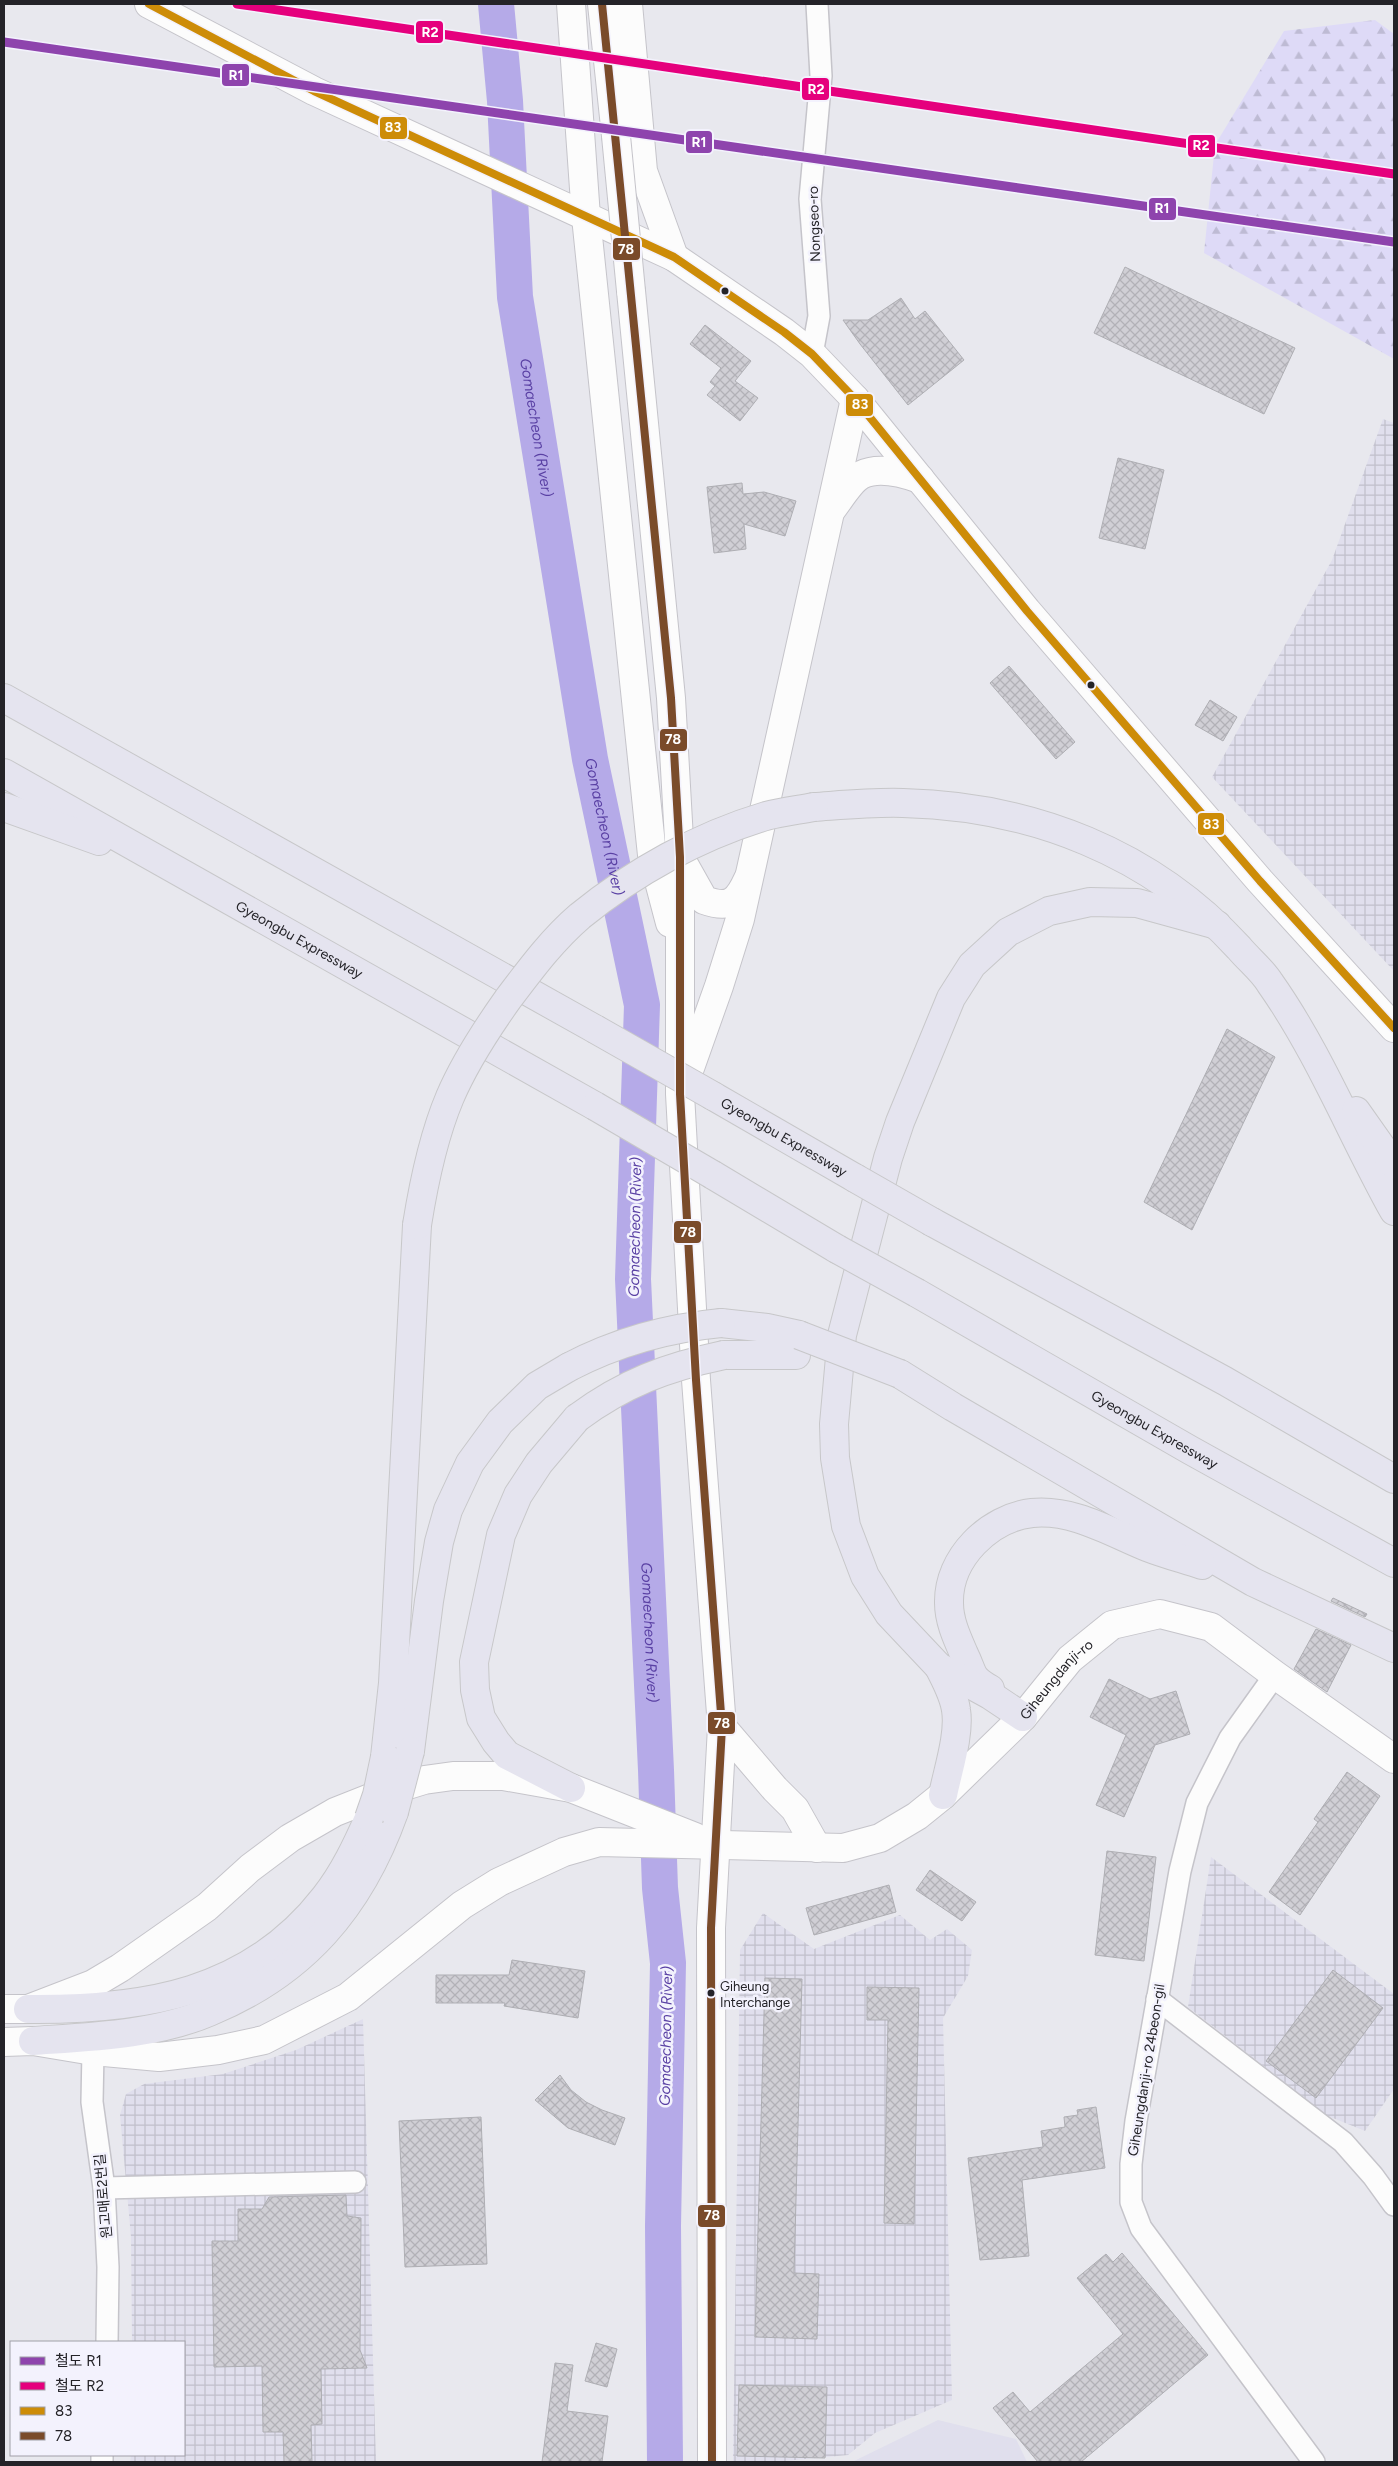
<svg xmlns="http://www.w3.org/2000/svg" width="1398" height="2466" viewBox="0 0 1398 2466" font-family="Figtree,'Noto Sans KR',sans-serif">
<defs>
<pattern id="industrial-grid" width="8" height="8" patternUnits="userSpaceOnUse" patternTransform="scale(1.25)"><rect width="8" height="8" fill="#e0dfed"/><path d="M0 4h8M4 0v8" fill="none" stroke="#c0bfcb"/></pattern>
<pattern id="forest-firs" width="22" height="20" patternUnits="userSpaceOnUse" patternTransform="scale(1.25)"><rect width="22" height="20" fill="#dedaf7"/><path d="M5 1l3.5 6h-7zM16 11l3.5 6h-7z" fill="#bebbd4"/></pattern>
<pattern id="building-cross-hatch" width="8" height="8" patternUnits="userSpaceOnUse" patternTransform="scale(1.25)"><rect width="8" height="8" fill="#d0cfd5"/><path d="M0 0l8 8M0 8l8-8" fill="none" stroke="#b2b1b7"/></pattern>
</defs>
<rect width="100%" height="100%" fill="#e8e8ee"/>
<path fill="#e0dfed" d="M938,2420L1016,2439L1027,2462H852Z"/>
<g fill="url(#industrial-grid)">
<path d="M1383,419L1394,423V971L1212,777L1332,560Z"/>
<path d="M1211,1857L1394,1994V2089L1365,2131L1328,2116L1188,2007Z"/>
<path d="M763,1913L814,1949L900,1915L930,1940L947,1929L972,1950L968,1976L943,2018L952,2400L875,2433L848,2455L774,2462H733L740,1950Z"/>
<path d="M363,2019L376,2462H130L131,2455H184V2342H132L131,2237L120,2115L126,2094L144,2084L223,2074L296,2050Z"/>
</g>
<path fill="url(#forest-firs)" d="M1375,20L1394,34V359L1204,253L1215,145L1284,31Z"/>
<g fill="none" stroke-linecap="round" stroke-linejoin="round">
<path stroke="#b5aae8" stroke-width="36" id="s1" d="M496,4L505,101L515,297L590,759L642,1005L633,1279L656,1770L660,1888L668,1963L663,2226L665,2462"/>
</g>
<g fill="url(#building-cross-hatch)" stroke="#aeaeb3">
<path d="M1125,267L1295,348L1264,414L1094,333Z"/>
<path d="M901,298L915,319L925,311L964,360L908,405L860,344L843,320H868Z"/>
<path d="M705,325L751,361L735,381L758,398L740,421L707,395L715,386L710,382L721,368L690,344Z"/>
<path d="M1118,458L1164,470L1145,549L1099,538Z"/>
<path d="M742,483L743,494L764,492L796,501L785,536L744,524L746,549L714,553L707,487Z"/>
<path d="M1009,666L1075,742L1056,759L990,683Z"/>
<path d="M1210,700L1237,717L1223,741L1195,725Z"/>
<path d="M1227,1029L1275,1057L1192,1230L1144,1202Z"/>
<path d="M1333,1598L1367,1614L1365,1617L1331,1601Z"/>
<path d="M1316,1629L1351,1645L1327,1692L1294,1669Z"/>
<path d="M1109,1679L1150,1699L1176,1691L1190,1734L1155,1745L1124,1817L1096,1805L1126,1735L1090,1717Z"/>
<path d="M1347,1772L1380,1796L1300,1915L1269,1892L1318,1822L1314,1819Z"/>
<path d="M1107,1851L1156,1857L1144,1961L1095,1955Z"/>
<path d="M930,1870L976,1902L962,1921L916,1890Z"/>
<path d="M889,1885L896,1912L814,1935L806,1908Z"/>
<path d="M512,1960L585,1971L578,2018L504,2006L505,2003H436V1975H509Z"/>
<path d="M1333,1970L1383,2008L1316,2098L1266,2061Z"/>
<path d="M765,1978L802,1979L794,2273L819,2274L817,2339L755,2337Z"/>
<path d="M867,1987L919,1988L914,2224L884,2223L888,2020H867Z"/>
<path d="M560,2075L571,2090L586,2102L602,2110L625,2118L615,2145L568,2128L535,2100Z"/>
<path d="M1096,2107L1105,2168L1022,2180L1029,2256L980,2260L968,2158L1043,2147L1041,2131L1065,2127L1064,2117L1078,2115L1077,2110Z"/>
<path d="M481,2117L487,2264L405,2267L399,2121Z"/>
<path d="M346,2195L347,2216L361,2218L360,2350L367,2368L321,2369L322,2424L311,2425L312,2462H284L283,2432H263L262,2366L214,2367L212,2241H238V2209H262L269,2197Z"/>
<path d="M1122,2253L1208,2355L1081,2462H1038L993,2408L1013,2392L1030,2412L1123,2334L1077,2278L1106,2254L1113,2262Z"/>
<path d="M596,2343L617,2349L607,2387L585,2381Z"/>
<path d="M555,2363L573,2365L567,2411L608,2416L602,2462H542Z"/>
<path d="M739,2385L827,2387L825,2458L737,2456Z"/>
</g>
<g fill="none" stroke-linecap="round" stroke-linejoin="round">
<defs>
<g id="street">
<path d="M812,354L819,316L810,199L821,76L817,4"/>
<path d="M1275,1675L1230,1738L1197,1803L1180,1871L1136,2121L1131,2164V2202L1141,2228L1314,2462"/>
<path d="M1157,1999L1343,2142L1373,2176L1394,2205"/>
<path d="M93,2051L92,2102L104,2188L108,2267L107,2342"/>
<path d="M104,2188L355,2182"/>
<path d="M102,2462V2455"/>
</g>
<g id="secondary">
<path d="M149,4L314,91L674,257L784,332L812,354L855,399L1027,611L1260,881L1394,1028"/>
<path d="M571,4L586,217L652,855L670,923"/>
<path d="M602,4L616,136"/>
<path d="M628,4L643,171L674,257"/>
<path d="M631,291L671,698L680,857V1094L696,1380L722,1727L711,1928L712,2462"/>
<path d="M832,509C840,499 850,481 861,475C879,466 903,473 920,479"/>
<path d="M681,859L704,900C729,909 737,903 748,879"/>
<path d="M686,1079L719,986L740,919L855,399"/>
<path d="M722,1727L775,1789L795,1809L817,1848"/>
<path d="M4,2009H28L93,1984L120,1968L207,1907L250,1868L290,1838L335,1812L388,1791L424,1780L453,1776H503L571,1788L695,1837"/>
<path id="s2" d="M4,2042L33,2041L93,2051L159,2057L218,2050L264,2040L348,1997L462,1905L499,1882L564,1852L599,1842L843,1848L880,1838L917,1816L943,1795L1023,1717L1070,1659L1112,1625L1160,1614L1211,1627L1275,1675L1394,1759"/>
</g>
<g id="highway">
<path d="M4,698L595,1029"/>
<path id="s3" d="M4,773L595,1106"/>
<path d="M4,807L99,841"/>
<path d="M814,807C843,805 874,802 903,803C1032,806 1152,853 1239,948C1249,960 1262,970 1270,983C1320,1054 1352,1136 1394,1211"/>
<path id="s4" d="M713,1096L855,1178"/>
<path d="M1356,1111L1394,1165"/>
<path d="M713,1175L837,1249"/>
<path d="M932,1222L1225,1381L1394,1479"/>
<path id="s5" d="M917,1293L1190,1450L1394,1563"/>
<path d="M721,1323L767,1328L799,1335"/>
<path d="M724,1355H796"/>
<path d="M900,1374L953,1407L1253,1582L1394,1648"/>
<path d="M939,1667C946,1681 954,1695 956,1710C960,1734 948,1770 943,1795"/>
<path d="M990,1689C969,1677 974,1674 964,1654C957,1638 949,1621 949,1603C948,1558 989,1518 1032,1513C1074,1509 1110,1532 1147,1547C1165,1554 1184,1559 1202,1565"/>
<path d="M1023,1717L990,1695L939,1667L889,1614L865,1576L846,1526L835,1458L834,1424L842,1335L888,1158L900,1122L951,998L972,965L1008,932L1049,911L1090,902L1137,903L1217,925"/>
<path d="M410,1751L429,1601L439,1542L448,1510L470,1463L500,1422L537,1386L569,1367"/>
<path d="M385,1757L393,1683L417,1225"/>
<path d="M571,1788L507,1755L496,1742L481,1718L475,1690L474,1662L501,1535L518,1495L539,1463L577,1418"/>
<path d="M28,2009C143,2010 250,1994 325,1897C344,1873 357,1845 369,1818"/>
<path d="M33,2041C91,2037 155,2035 209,2012C304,1973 360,1907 394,1812"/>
</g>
</defs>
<use href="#street" stroke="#c5c4ca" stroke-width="24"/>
<use href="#secondary" stroke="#c5c4ca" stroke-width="30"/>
<use href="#highway" stroke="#c7c7c9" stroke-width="30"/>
<use href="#street" stroke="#fcfcfc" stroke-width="21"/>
<use href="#secondary" stroke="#fcfcfc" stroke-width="28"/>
<use href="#highway" stroke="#e5e4ef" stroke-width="28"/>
<defs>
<path id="secondary-bridge" d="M616,136L631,291"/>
<g id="highway-bridge">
<path d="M595,1029L713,1096"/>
<path d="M595,1106L713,1175"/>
<path d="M855,1178L932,1222"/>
<path d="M417,1225C424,1181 433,1137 450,1097C465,1062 486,1030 508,999C530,970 552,940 580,916C634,872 699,836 766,816C781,812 798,810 814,807"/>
<path d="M837,1249L917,1293"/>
<path d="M799,1335L900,1374"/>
<path d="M569,1367C617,1342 667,1328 721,1323"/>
<path d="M577,1418C624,1383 667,1367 724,1355"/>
<path d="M394,1812L410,1751"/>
<path d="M369,1818L377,1795L385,1757"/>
</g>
</defs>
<use href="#secondary-bridge" stroke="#c5c4ca" stroke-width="30" stroke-linecap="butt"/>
<use href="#highway-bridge" stroke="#c7c7c9" stroke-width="30" stroke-linecap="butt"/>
<use href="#secondary-bridge" stroke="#fcfcfc" stroke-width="28"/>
<use href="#highway-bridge" stroke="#e5e4ef" stroke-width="28"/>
<defs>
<path id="bus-1" d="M149,4L314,91L674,257L784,332L812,354L855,399L1027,611L1260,881L1394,1028"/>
<path id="bus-2" d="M602,4L671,698L680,857V1094L696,1380L722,1727L711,1928L712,2462"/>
</defs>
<use href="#bus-1" stroke="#f3f2fd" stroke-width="11"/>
<use href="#bus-2" stroke="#f3f2fd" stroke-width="11"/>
<use href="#bus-1" stroke="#cd8c08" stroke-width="8"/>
<use href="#bus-2" stroke="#7a4b2a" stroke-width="8"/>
<defs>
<path id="rail-1" d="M4,42L1394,242"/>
<path id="rail-2" d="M237,4L1394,174"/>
</defs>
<use href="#rail-1" stroke="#f3f2fd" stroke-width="12"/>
<use href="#rail-2" stroke="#f3f2fd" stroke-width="12"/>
<use href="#rail-1" stroke="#8e44ad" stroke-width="9"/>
<use href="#rail-2" stroke="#e5007d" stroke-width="9"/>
</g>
<g fill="#242328" stroke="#f3f2fd" stroke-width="2">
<circle cx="725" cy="291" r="4.5"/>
<circle cx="1091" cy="685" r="4.5"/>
<circle cx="711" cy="1993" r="4.5"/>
</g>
<g text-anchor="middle" stroke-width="5" stroke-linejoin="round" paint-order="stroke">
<g font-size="13" fill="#242328" stroke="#f3f2fd" text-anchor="start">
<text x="720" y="1991">Giheung<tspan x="720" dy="16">Interchange</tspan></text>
</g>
<g font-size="14" fill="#242328" stroke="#f3f2fd">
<text transform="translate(814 224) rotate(-92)" y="5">Nongseo-ro</text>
<text dy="5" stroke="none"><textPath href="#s3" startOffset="339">Gyeongbu Expressway</textPath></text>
<text dy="5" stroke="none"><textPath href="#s4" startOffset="82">Gyeongbu Expressway</textPath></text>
<text dy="5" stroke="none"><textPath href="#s5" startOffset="274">Gyeongbu Expressway</textPath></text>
<text dy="5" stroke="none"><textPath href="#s2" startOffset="1176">Giheungdanji-ro</textPath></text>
<text transform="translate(1146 2070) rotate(-81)" y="5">Giheungdanji-ro 24beon-gil</text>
<text transform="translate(103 2196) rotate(-95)" y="5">원고매로2번길</text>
</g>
<g font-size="15" font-style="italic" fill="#5a41a4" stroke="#f3f2fd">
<text dy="5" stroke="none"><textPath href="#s1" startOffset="426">Gomaecheon (River)</textPath></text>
<text dy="5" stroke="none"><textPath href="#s1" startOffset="831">Gomaecheon (River)</textPath></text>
<text transform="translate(635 1227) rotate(-89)" y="5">Gomaecheon (River)</text>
<text dy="5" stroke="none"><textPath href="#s1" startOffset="1641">Gomaecheon (River)</textPath></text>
<text transform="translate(666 2036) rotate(-89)" y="5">Gomaecheon (River)</text>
</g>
</g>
<g stroke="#f3f2fd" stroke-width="2">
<rect x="415" y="20" width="29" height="24" rx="5" fill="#e5007d"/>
<rect x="221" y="63" width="29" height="24" rx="5" fill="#8e44ad"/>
<rect x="801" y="77" width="29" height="24" rx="5" fill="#e5007d"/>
<rect x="379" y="116" width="29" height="24" rx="5" fill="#cd8c08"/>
<rect x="685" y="130" width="28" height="24" rx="5" fill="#8e44ad"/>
<rect x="1187" y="134" width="29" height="24" rx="5" fill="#e5007d"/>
<rect x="1148" y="197" width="29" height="24" rx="5" fill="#8e44ad"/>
<rect x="612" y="237" width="29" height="24" rx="5" fill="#7a4b2a"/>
<rect x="845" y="393" width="29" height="24" rx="5" fill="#cd8c08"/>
<rect x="659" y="728" width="29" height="24" rx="5" fill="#7a4b2a"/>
<rect x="1197" y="812" width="28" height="24" rx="5" fill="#cd8c08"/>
<rect x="673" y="1220" width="29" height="24" rx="5" fill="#7a4b2a"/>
<rect x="707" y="1711" width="29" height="24" rx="5" fill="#7a4b2a"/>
<rect x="697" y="2204" width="29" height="24" rx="5" fill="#7a4b2a"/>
</g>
<g font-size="14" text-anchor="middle" font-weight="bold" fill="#fff">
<text x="430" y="37">R2</text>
<text x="236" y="80">R1</text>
<text x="816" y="94">R2</text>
<text x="393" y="132">83</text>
<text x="699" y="147">R1</text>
<text x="1201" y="150">R2</text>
<text x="1162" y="213">R1</text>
<text x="626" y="254">78</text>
<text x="860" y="409">83</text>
<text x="673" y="744">78</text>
<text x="1211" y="829">83</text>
<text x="688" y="1237">78</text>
<text x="722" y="1728">78</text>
<text x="712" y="2220">78</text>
</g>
<rect width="1398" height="2466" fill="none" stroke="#242328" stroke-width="10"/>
<rect x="10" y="2341" width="175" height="115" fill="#f3f2fd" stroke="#a09fa8"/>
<rect x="20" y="2357" width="25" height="8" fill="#8e44ad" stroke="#a09fa8"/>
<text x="55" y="2366" font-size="15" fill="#242328">철도 R1</text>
<rect x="20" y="2382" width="25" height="8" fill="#e5007d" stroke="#a09fa8"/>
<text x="55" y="2391" font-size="15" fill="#242328">철도 R2</text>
<rect x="20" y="2407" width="25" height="8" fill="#cd8c08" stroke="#a09fa8"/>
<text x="55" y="2416" font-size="15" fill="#242328">83</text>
<rect x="20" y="2432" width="25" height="8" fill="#7a4b2a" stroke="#a09fa8"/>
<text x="55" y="2441" font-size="15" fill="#242328">78</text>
</svg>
